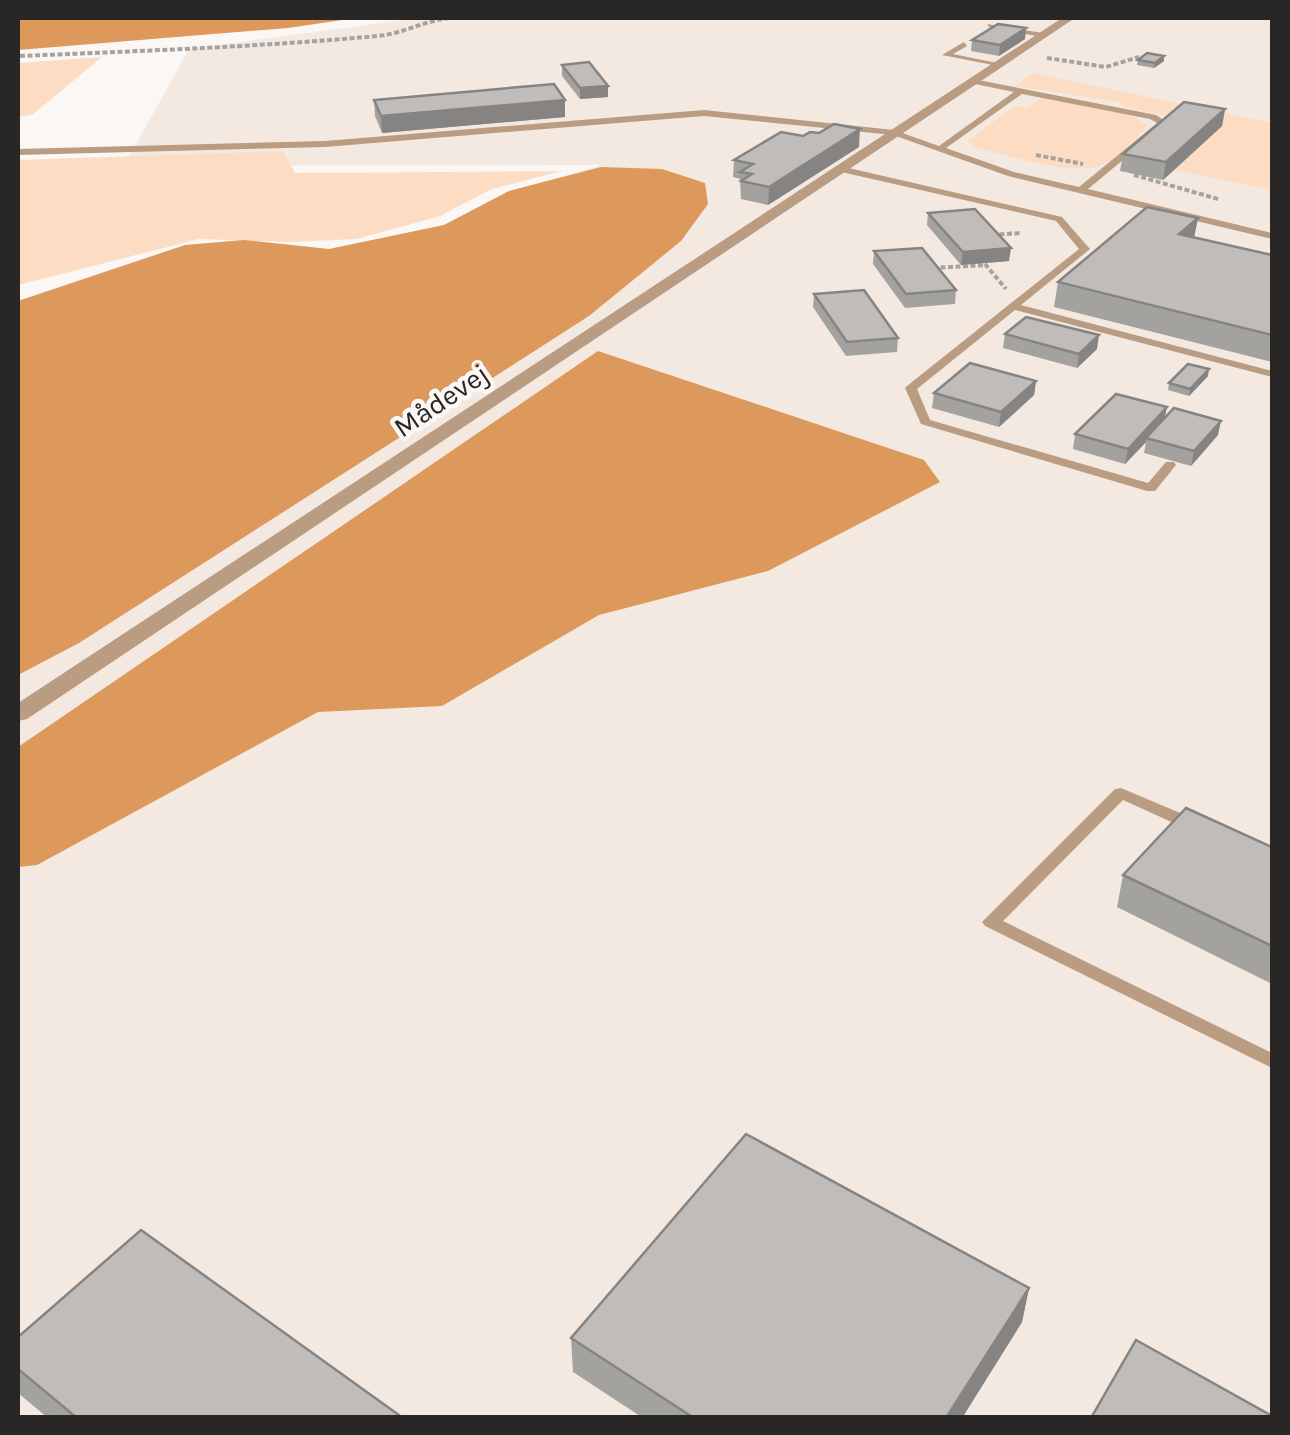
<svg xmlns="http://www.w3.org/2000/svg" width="1290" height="1435" viewBox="0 0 1290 1435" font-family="Karla,sans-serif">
<rect width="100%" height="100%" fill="#faf7f4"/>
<path fill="#f3e9e1" d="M419,18H1272V1417H18V301L185,245L244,240L329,249L444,225L509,191L603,165L124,166L189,49Z"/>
<g fill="#fcddc4">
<path d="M102,57L32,115L18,117V63Z"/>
<path d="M1034,73L1272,123V190L1174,170L1181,119L1124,107L1119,102L1014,86Z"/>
<path d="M1042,98L1131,115L1148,126C1136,139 1115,160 1098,166C1070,176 1009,155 979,149L967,141L1015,106L1027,108Z"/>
<path d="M283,151L295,173L562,171L492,189L440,216L357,239L290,242L199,239L18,285V160Z"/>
</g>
<g fill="#dd995b">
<path d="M18,18H356L288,28L18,50Z"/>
<path d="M601,167L662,169L705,183L708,204L681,241L589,316L79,643L18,675V301L185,245L244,240L329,249L444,225L509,191Z"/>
<path d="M598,351L924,460L940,482L768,571L599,615L442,706L318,712L37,865L18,867V747Z"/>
</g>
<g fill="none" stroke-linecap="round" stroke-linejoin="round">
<g stroke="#a5a2a0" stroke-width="4" stroke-dasharray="5 2.5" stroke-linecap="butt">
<path d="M20,56C139,51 258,47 377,36C403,34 425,20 451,18"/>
<path d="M1047,58L1106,67L1139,57"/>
<path d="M1036,155L1083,164"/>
<path d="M1134,175L1218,199"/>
<path d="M992,235L1020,233"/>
<path d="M985,264L1006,289"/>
<path d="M933,268L986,265"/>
</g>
<g fill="#ba9c82" fill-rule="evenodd">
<path d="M987,24L1043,33L1047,35L1043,37L990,28Z"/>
<path d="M964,42L967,46L953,54L1002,64L998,66L942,55Z"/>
<path d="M973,79L1156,115L1165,121V125L1088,189L1272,233V239L1008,176L893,135L704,116L325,147L18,155V149L325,141L704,110L894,130L939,146L1014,92L970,83V79ZM1022,94L1150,119L1157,123L1079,187L1014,172L946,148Z"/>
<path d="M840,166L1062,217L1090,249L1021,305L1272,371V377L1015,310L917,389L930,420L1148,483L1166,462H1174L1176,465L1155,491H1147L921,424L905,388L907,386L1079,249L1056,221L837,171L836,169Z"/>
<path d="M1121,788L1199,821L1201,825L1199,829H1187L1123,800L1003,921L1272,1053V1068L985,926L982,922L1115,789Z"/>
</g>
<path fill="#ba9c82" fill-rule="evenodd" d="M1062,18H1075L27,719L18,721V703Z"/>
</g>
<g fill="#a4a29f">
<path d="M1026,28L1025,39L999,56L971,51L972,40Z"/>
<path d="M1164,56V61L1154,68L1137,65L1138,60Z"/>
<path d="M562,65L608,86V97L580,99L562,76Z"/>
<path d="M374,100L565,117L382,133L375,116Z"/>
<path d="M1225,109L1222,126L1163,180L1120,171L1123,154Z"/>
<path d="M859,147L768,205L741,199L740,179L733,177L734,160Z"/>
<path d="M928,213L1009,261L961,265L927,225Z"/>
<path d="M1198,218L1194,238L1272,255V362L1054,307L1058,282Z"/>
<path d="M874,251L956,290L955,304L905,308L873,264Z"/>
<path d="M814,294L898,338L897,352L846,356L813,307Z"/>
<path d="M1005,334L1097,349L1077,368L1003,348Z"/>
<path d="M1208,376L1189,396L1168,390L1169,383Z"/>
<path d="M1036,381L1034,395L999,427L932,408L934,393Z"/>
<path d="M1165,418L1218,435L1191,466L1144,453L1146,442L1125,464L1073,449L1075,434Z"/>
<path d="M1272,847V984L1117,907L1123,875Z"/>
<path d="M1029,1288L1022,1322L962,1418H643L573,1372L571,1338Z"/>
<path d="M18,1337L403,1418H48L18,1393Z"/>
</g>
<g fill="#868482">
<path d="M1026,28L1025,39L999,56L1000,45Z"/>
<path d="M1164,56V61L1154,68L1155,63Z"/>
<path d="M608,86V97L580,99V88Z"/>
<path d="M565,100V117L382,133L381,116Z"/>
<path d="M1225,109L1222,126L1163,180L1166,162Z"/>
<path d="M860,129L859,147L768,205L769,187Z"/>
<path d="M1198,218L1193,242L1179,234Z"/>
<path d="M1011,248L1009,261L961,265L963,252Z"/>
<path d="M1099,335L1097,349L1077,368L1079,354Z"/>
<path d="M1209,369L1208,376L1189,396L1190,389Z"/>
<path d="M1036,381L1034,395L999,427L1001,412Z"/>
<path d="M1167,407L1164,422L1146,438V442L1125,464L1128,449Z"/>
<path d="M1221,421L1218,435L1191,466L1194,451Z"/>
<path d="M1029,1288L1022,1322L962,1418H946Z"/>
</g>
<g fill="#bfbcb9" stroke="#868482" stroke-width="2.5">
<path d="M998,24L1026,28L1000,45L972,40Z"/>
<path d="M1147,53L1164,56L1155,63L1138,60Z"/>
<path d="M589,62L608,86L580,88L562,65Z"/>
<path d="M554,84L565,100L381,116L374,100Z"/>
<path d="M1184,102L1225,109L1166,162L1123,154Z"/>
<path d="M834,124L860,129L769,187L741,181L752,174L740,172L753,164L734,160L781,132L803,136L810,132L819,133Z"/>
<path d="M1147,207L1198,218L1179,234L1272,255V335L1058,282Z"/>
<path d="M975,209L1011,248L963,252L928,213Z"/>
<path d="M922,248L956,290L906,294L874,251Z"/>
<path d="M864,290L898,338L847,342L814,294Z"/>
<path d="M1026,317L1099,335L1079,354L1005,334Z"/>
<path d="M970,363L1036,381L1001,412L934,393Z"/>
<path d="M1188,364L1209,369L1190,389L1169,383Z"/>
<path d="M1116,394L1167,407L1128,449L1075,434Z"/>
<path d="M1174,408L1221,421L1194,451L1146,438Z"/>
<path d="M1186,808L1272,847V946L1123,875Z"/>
<path d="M746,1134L1029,1288L946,1418H694L571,1338Z"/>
<path d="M141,1230L403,1418H77L18,1369V1337Z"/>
<path d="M1136,1340L1272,1416V1418H1091Z"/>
</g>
<g text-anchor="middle" stroke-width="9" stroke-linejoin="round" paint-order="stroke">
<g font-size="28" fill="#282726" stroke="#faf7f4">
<text transform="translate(441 400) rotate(-34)" y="10">Mådevej</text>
</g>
</g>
<rect width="1290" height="1435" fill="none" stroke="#282726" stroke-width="40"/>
</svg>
